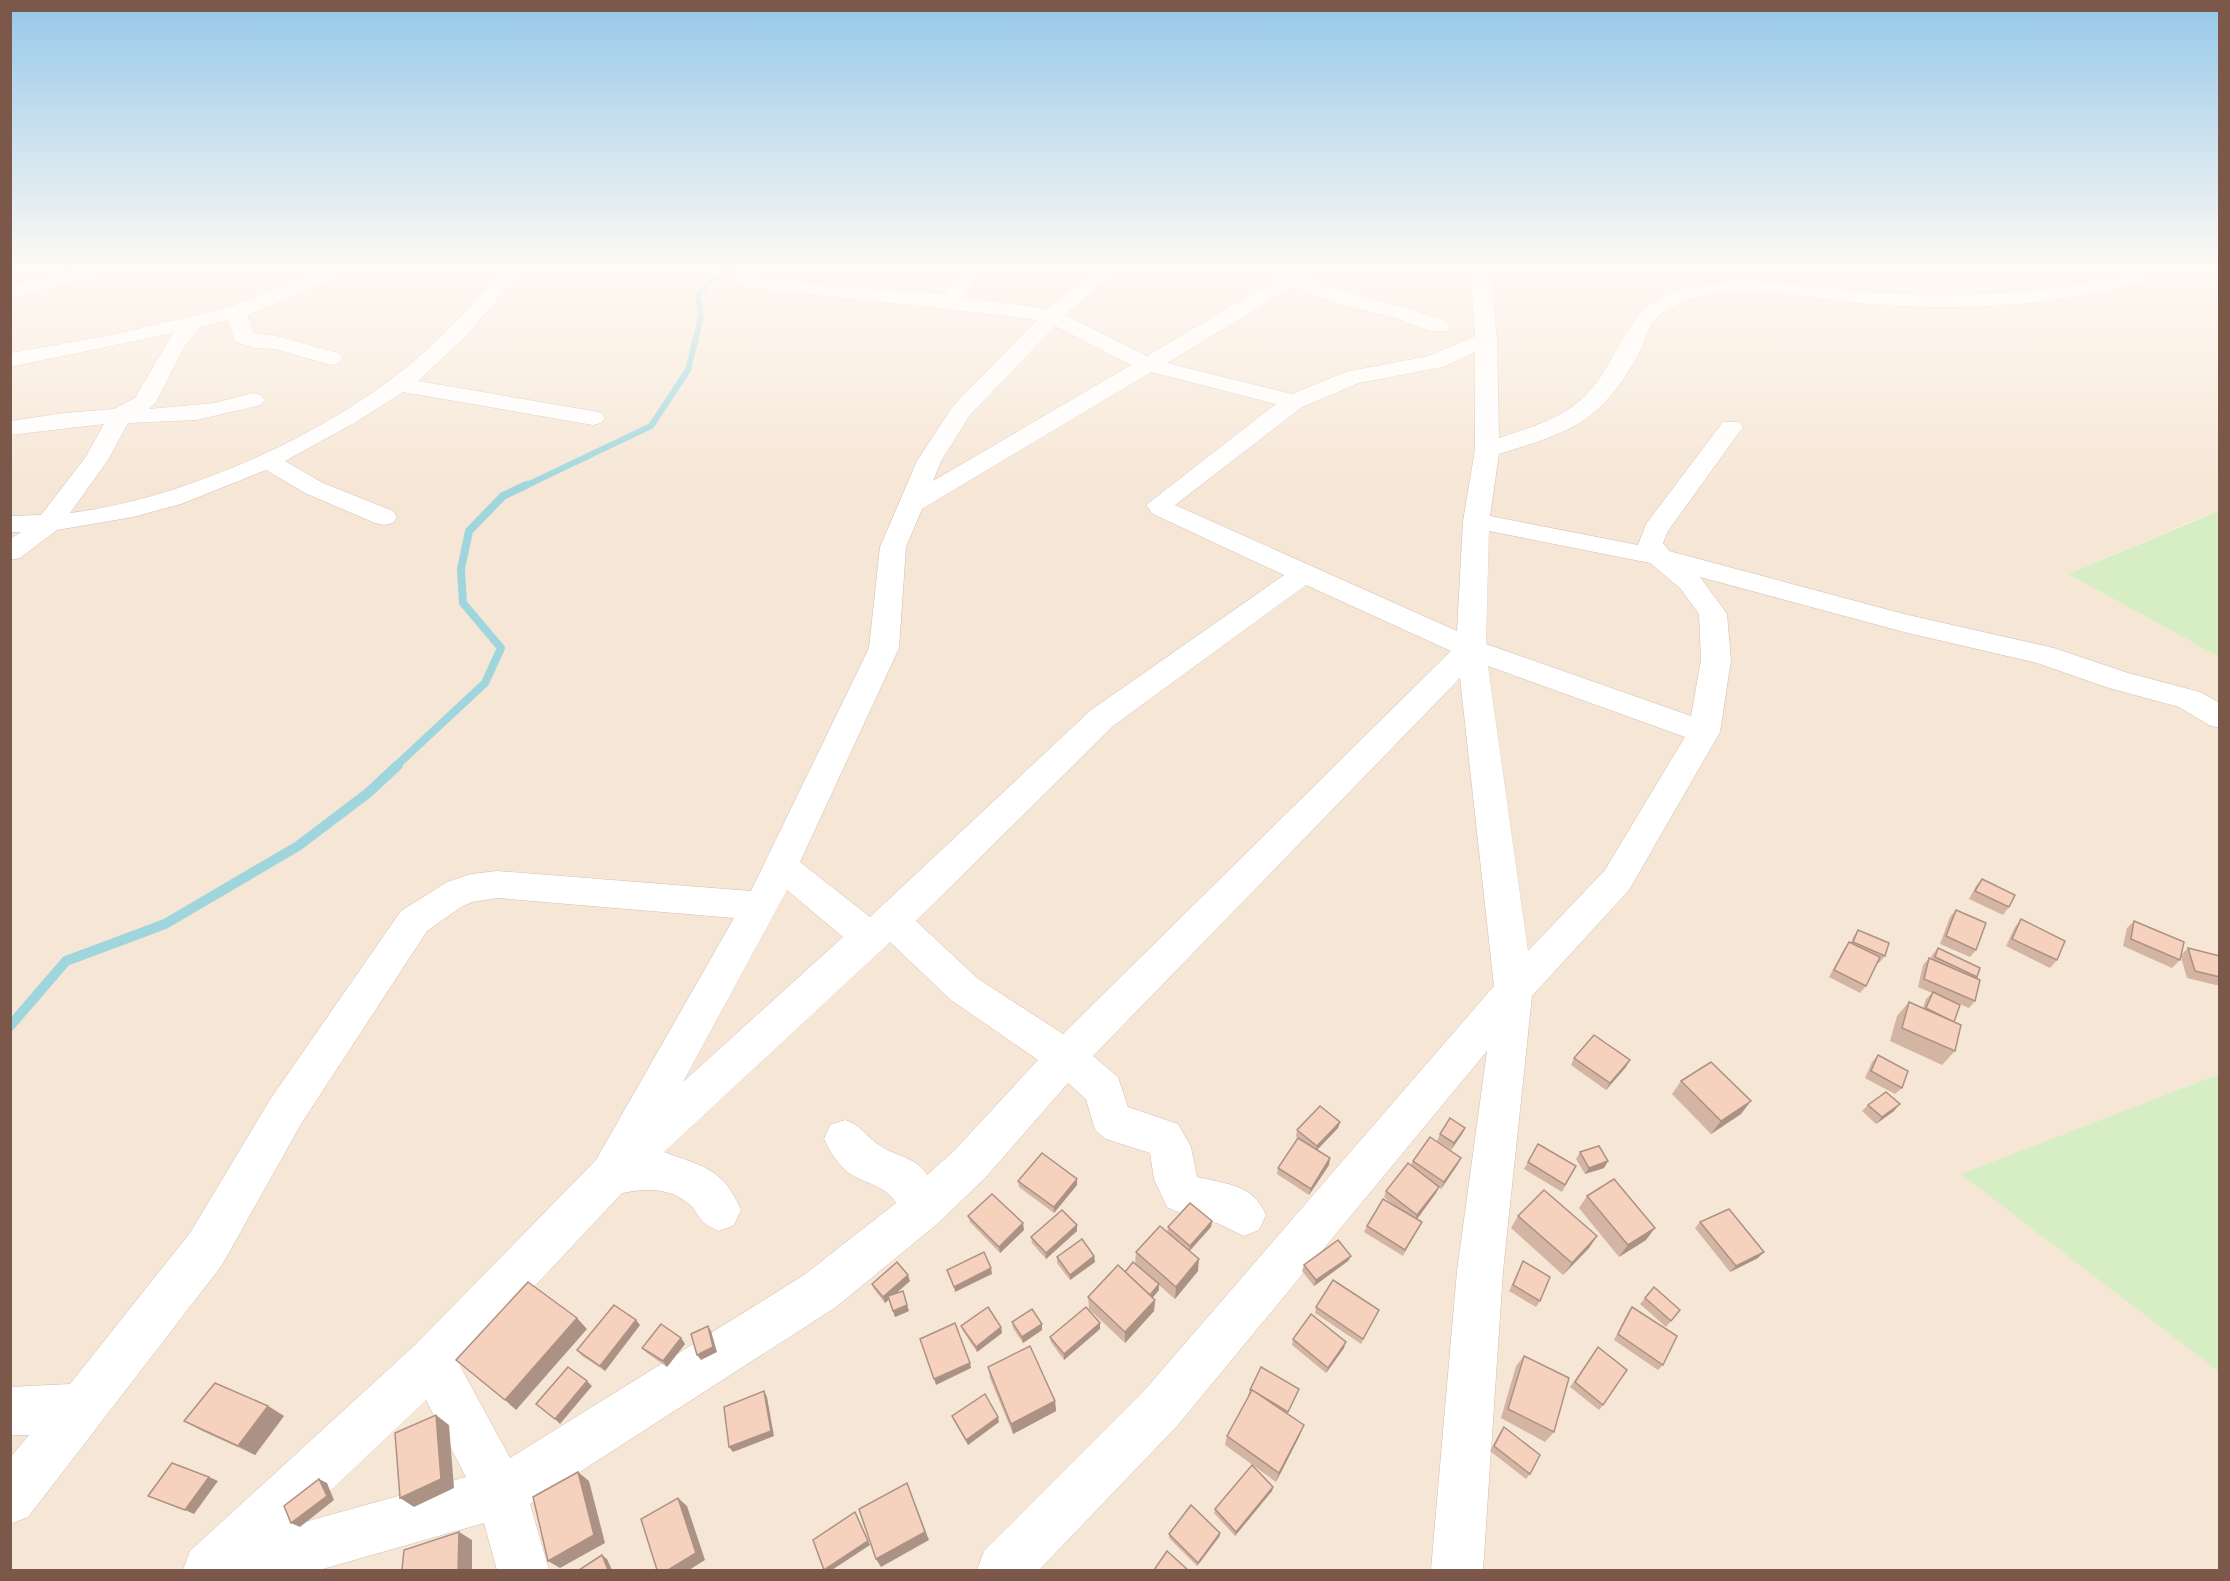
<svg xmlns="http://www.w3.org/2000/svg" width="2230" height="1581" viewBox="0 0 2230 1581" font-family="'Open Sans',sans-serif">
<rect width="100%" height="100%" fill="#fef4e8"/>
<path fill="#f6e6d5" d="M11,267H2219V510L2068,574L2219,657V1074L1962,1174L2219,1372V1570H11Z"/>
<g fill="#d7eec4">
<path d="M2219,510V657L2068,574L2202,518Z"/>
<path d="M2219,1074V1372L1961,1174Z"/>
</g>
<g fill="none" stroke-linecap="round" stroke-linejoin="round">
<path stroke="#9fd6dd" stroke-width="6" d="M523,487L651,426L688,370L701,317L698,296L708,283L736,267"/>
<path stroke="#9fd6dd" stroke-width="8" d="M396,766L485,683L501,648L463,603L461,569L469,531L503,496L526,485"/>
<path stroke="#9fd6dd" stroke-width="10" d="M10,1026L66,961L165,924L298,846L368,793L398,765"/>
<defs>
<g id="street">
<path d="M87,267H122L119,271L10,298V286Z"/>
<path d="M328,267H356L353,271L248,315L253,333L276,336L339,353L342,358L339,363L331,365L275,349L255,348L235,342L228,320L200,327L183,349L156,402L149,409L215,403L253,393L261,395L265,400L261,405L196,420L128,423L108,460L70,513C179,500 316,439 402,371C440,341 473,304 504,267H525L466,336L418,381L593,411L601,413L605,418L601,423L593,425L403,392L356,422L285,461L323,483L393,511L397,517L393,523L384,525L375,523L305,493L266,470L181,504L133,517L57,530L20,558L10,560V539L21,532H10V516L41,515L85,458L104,424L10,435V421L65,413L114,409L135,398L173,333L10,367V353L112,335L230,307Z"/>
<path d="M966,267H986L964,297L1047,309L1099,267H1121L1065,315L1147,356L1276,280L1251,271L1248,267H1277L1290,272L1299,267H1323L1308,279C1353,295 1401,306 1447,321L1450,326L1447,331H1431L1392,317L1337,303L1293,287L1167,363L1292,394L1345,372L1429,356L1475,336L1470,267H1490L1497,339L1499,438C1530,428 1564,418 1587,394C1624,355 1623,306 1681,289C1747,271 1817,289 1884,293C1970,298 2053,293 2136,272L2143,274L2146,278L2143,282C2057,305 1971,311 1882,305C1820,301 1752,282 1692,299C1679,303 1661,311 1653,322C1648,329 1646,339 1642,347C1631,369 1616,393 1597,410C1570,434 1533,443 1499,454L1490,516L1638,545L1646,524L1723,422H1739L1743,427L1668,531L1663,543L1669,551L1904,614L2054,648L2128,673L2200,692L2220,703V728L2209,725L2179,707L2109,688L2037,663L1904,632L1700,577L1727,614L1731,660L1720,732L1629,890L1532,996L1503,1271L1483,1570H1431L1457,1271L1487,1051L1177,1426L1039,1570H977L984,1551L1143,1392L1494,986L1460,678L1093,1056L1118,1077L1128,1107L1178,1124L1191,1147L1197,1177C1226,1184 1253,1184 1266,1215L1259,1230L1244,1236L1217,1223L1194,1219L1167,1207L1154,1179L1150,1153L1106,1139L1095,1130L1086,1099L1068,1083L984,1179L937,1224L836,1307L530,1504L549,1570H497L484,1523L319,1570H183L190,1551L415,1345L596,1160L734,918L497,898L472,902L461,907L427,931L301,1124L222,1265L28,1517L10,1524V1458L29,1435H10V1387L70,1384L190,1233L271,1098L401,911L447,882L471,874L497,871L751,891L869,648L880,547L917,461L953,406L1037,320C939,306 840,299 741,286L734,284L731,280L734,276L741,274L815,284L944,294ZM1055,326L1131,365L933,481L941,461L970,415ZM1475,352V450L1463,521L1457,631L1175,505L1302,407L1359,383L1443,367ZM1151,372L1276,404L1146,505L1153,514L1284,575L1091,710L870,917L800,862L899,648L906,547L922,509ZM1489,531L1650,563L1680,588L1699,614L1701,660L1691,716L1486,644ZM1306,585L1451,651L1063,1034L977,978L916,921L1113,726ZM1488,666L1685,737L1605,870L1528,951ZM787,890L843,937L683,1082ZM890,942L951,1000L1038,1060L954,1151L927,1175C917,1157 896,1157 879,1145C865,1136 863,1126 845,1120L830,1125L824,1139C830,1151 838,1165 849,1173C865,1184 886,1185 896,1203L804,1275L510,1458L460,1366L622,1193C644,1189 666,1187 685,1201C701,1211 694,1221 719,1231L734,1225L741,1210C723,1168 704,1167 664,1152ZM426,1400L466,1477L294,1525Z"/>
</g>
</defs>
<use href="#street" stroke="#d4bdaf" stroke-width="1"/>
<use href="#street" fill="#fff" fill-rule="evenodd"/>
</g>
<g fill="#d4b4a3">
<path d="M1982,879L2009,907L2003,915L1969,899L1976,886Z"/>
<path d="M1956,910L1976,950L1970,957L1940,944L1950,917Z"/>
<path d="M2021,919L2057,960L2050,968L2006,946L2015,927Z"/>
<path d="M2134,921L2181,955L2188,948L2220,956V986L2187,978L2181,957L2180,960L2172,968L2123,946L2127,928Z"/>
<path d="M1858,930L1885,956L1879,963L1877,962L1866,986L1860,993L1829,977L1844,949L1849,942L1851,943L1853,937Z"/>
<path d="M1938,948L1977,977L1976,978L1975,1001L1969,1008L1953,1001L1955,1051L1942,1065L1890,1041L1897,1016L1909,1002L1923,1008L1926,999L1932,993L1918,987L1923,965L1929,958L1931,959L1932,955Z"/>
<path d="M1878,1055L1902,1088L1895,1094L1865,1078L1872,1062Z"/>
<path d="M1574,1058L1626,1067L1606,1090L1571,1065Z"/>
<path d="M1681,1081L1741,1114L1711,1134L1672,1094Z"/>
<path d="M1868,1105L1894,1111L1876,1124L1862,1111Z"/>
<path d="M1340,1122L1338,1128L1317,1150L1330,1158L1329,1165L1309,1195L1277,1174L1278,1168L1298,1139L1296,1136L1297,1130Z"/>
<path d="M1465,1128L1462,1134L1451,1150L1437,1141L1440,1134Z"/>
<path d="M1538,1144L1576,1166L1562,1192L1524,1169Z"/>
<path d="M1580,1152L1608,1161L1604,1168L1585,1174L1576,1159Z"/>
<path d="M1413,1161L1458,1164L1441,1189L1439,1187L1436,1193L1416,1219L1422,1222L1403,1256L1364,1232L1367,1226L1395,1206L1384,1197L1386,1191L1411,1165Z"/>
<path d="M1077,1179V1185L1054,1213L1019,1187L1018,1181Z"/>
<path d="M1587,1196L1646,1240L1619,1257L1579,1208Z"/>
<path d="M968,1216L1024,1230L1000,1253L970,1222Z"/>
<path d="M1518,1216L1597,1236L1589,1248L1563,1275L1511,1228Z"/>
<path d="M1212,1221L1211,1227L1190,1251L1198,1271L1175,1299L1159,1285V1290L1152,1297L1155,1300L1154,1311L1125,1343L1089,1309L1088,1297L1135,1264L1136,1252L1167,1233L1168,1227Z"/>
<path d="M1700,1222L1758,1258L1730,1272L1695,1228Z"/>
<path d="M1077,1225V1231L1046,1259L1032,1243L1031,1237Z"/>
<path d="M1094,1256L1095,1262L1070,1280L1057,1263V1257Z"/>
<path d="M1351,1256L1348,1261L1314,1286L1302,1271L1304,1265Z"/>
<path d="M1523,1261L1540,1301L1536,1307L1509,1291Z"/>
<path d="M910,1281L895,1294L909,1311L895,1317L889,1299L885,1303L874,1289L872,1284Z"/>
<path d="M1654,1287L1680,1310L1666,1327L1640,1304Z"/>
<path d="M1316,1307L1379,1310L1361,1344L1315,1313Z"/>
<path d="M1632,1307L1663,1365L1658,1370L1614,1340L1628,1312Z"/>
<path d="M1012,1322L1042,1324V1330L1023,1343L1013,1328Z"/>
<path d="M1100,1323V1329L1064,1360L1051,1342L1050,1337Z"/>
<path d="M640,1325L605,1371L582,1356L577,1350Z"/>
<path d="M961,1326L1001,1327L1002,1333L977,1352L963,1331Z"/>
<path d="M681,1338L685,1344L667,1367L647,1353L642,1348Z"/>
<path d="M1293,1339L1344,1348L1326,1373L1292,1345Z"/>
<path d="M1598,1347L1603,1405L1599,1410L1570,1387Z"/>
<path d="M1524,1356L1554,1432L1545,1442L1501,1418L1516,1366Z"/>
<path d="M988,1367L1055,1401L1056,1411L1013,1434L990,1378Z"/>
<path d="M1250,1390L1297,1394L1287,1414L1300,1435L1276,1482L1225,1445L1227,1436L1249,1396L1248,1395Z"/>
<path d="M268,1406L284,1416L255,1455L202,1431L184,1421Z"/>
<path d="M952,1416L999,1422L968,1445L954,1421Z"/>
<path d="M1504,1427L1530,1474L1526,1479L1490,1451L1500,1432Z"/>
<path d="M1273,1487L1272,1491L1235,1536L1214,1513L1215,1509Z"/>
<path d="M1220,1533L1219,1537L1197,1566L1169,1538V1534Z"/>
</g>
<g fill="#ac9284">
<path d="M1630,1060L1626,1067L1606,1090L1610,1083Z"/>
<path d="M1751,1101L1741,1114L1711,1134L1721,1121Z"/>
<path d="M1900,1104L1894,1111L1876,1124L1882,1117Z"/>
<path d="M1340,1122L1338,1128L1315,1152L1317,1146Z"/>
<path d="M1465,1128L1462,1134L1451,1150L1454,1143Z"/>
<path d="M1330,1158L1329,1165L1309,1195L1311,1189Z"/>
<path d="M1461,1158L1458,1164L1441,1189L1444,1182Z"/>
<path d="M1608,1161L1604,1168L1585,1174L1589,1168Z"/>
<path d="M1077,1179V1185L1054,1213V1207Z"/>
<path d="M1439,1187L1436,1193L1415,1222L1417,1215Z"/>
<path d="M1212,1221L1211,1227L1189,1251L1190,1246Z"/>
<path d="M1023,1223L1024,1230L1000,1253L999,1247Z"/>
<path d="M1077,1225V1231L1046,1259V1253Z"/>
<path d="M1655,1228L1646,1240L1619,1257L1628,1245Z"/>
<path d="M1597,1236L1589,1248L1563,1275L1572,1263Z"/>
<path d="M1764,1252L1758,1258L1730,1272L1736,1266Z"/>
<path d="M1094,1256L1095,1262L1070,1280V1275Z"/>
<path d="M1351,1256L1348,1261L1314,1286L1316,1280Z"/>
<path d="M1199,1259L1198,1271L1175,1299L1176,1287Z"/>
<path d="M991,1268L992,1274L955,1292L954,1287Z"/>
<path d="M908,1275L910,1281L885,1303L883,1297Z"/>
<path d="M1159,1284V1290L1150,1301V1295Z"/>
<path d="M903,1291L909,1311L895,1317L893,1311Z"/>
<path d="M1155,1300L1154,1311L1125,1343V1332Z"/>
<path d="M577,1318L587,1329L516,1410L505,1400Z"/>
<path d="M636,1320L640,1325L605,1371L600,1366Z"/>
<path d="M1100,1323V1329L1064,1360V1354Z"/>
<path d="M1042,1324V1330L1023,1343L1022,1337Z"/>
<path d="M708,1326L711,1331L717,1352L701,1360L697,1355Z"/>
<path d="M1001,1327L1002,1333L977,1352L976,1347Z"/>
<path d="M681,1338L685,1344L667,1367L663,1361Z"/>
<path d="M1346,1342L1344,1348L1326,1373L1328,1368Z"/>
<path d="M970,1363L971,1368L936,1385L934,1379Z"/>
<path d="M587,1381L592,1386L560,1424L555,1419Z"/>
<path d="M764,1391L767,1397L774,1436L733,1452L729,1447Z"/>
<path d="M1055,1401L1056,1411L1013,1434L1011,1424Z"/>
<path d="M268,1406L284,1416L255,1455L238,1446Z"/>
<path d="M436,1415L449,1425L454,1488L414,1507L400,1498Z"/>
<path d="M998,1417L999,1422L968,1445L966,1440Z"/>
<path d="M1304,1425L1300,1435L1276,1482L1279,1473Z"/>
<path d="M578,1472L589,1481L605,1543L560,1568L548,1561Z"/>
<path d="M209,1477L218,1481L194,1514L185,1510Z"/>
<path d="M319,1479L327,1483L334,1500L300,1527L291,1523Z"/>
<path d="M907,1483L929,1540L881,1567L876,1559Z"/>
<path d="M1273,1487L1272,1491L1235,1536L1236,1532Z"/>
<path d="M678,1498L687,1506L705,1560L689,1570H668Z"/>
<path d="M855,1512L870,1545L832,1570H825Z"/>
<path d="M459,1532L472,1540V1570H458Z"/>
<path d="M1220,1533L1219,1537L1197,1566L1198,1563Z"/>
<path d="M602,1555L607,1559L612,1570H608Z"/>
</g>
<g fill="#f6d1bd" stroke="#ac9284" stroke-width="1.5">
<path d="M1982,879L2015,895L2009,907L1975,891Z"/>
<path d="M1956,910L1986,923L1976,950L1946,936Z"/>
<path d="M2021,919L2065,941L2057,960L2012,939Z"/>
<path d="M2134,921L2184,942L2180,960L2131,939Z"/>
<path d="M1858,930L1889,943L1885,956L1853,942Z"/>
<path d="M1849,942L1880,957L1866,986L1834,970Z"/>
<path d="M1938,948L1980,968L1977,977L1935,957Z"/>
<path d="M2188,948L2220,956V977L2195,971Z"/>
<path d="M1929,958L1980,980L1975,1001L1924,979Z"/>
<path d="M1933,992L1960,1005L1954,1022L1926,1008Z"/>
<path d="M1909,1002L1961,1025L1955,1051L1902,1028Z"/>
<path d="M1594,1035L1630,1060L1610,1083L1574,1058Z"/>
<path d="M1878,1055L1908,1071L1902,1088L1871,1071Z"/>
<path d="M1711,1062L1751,1101L1721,1121L1681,1081Z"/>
<path d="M1886,1092L1900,1104L1882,1117L1868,1105Z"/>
<path d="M1320,1106L1340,1122L1317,1146L1297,1130Z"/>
<path d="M1450,1118L1465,1128L1454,1143L1440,1134Z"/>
<path d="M1430,1137L1461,1158L1444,1182L1413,1161Z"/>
<path d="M1298,1138L1330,1158L1311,1189L1278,1168Z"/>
<path d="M1538,1144L1576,1166L1565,1185L1528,1162Z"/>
<path d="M1599,1146L1608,1161L1589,1168L1580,1152Z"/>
<path d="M1042,1153L1077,1179L1054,1207L1018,1181Z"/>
<path d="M1408,1163L1439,1187L1417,1215L1386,1191Z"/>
<path d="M1614,1179L1655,1228L1628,1245L1587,1196Z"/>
<path d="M1544,1190L1597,1236L1572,1263L1518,1216Z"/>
<path d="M992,1194L1023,1223L999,1247L968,1216Z"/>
<path d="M1383,1199L1422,1222L1405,1250L1367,1226Z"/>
<path d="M1190,1203L1212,1221L1190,1246L1168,1227Z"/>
<path d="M1729,1209L1764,1252L1736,1266L1700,1222Z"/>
<path d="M1062,1210L1077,1225L1046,1253L1031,1237Z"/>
<path d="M1160,1226L1199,1259L1176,1287L1136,1252Z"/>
<path d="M1082,1239L1094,1256L1070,1275L1057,1257Z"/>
<path d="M1338,1240L1351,1256L1316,1280L1304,1265Z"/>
<path d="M984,1252L991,1268L954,1287L947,1270Z"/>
<path d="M1523,1261L1550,1277L1540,1301L1513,1285Z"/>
<path d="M897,1262L908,1275L883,1297L872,1284Z"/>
<path d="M1133,1262L1159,1284L1150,1295L1125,1272Z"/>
<path d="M1118,1265L1155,1300L1125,1332L1088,1297Z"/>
<path d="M1333,1280L1379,1310L1363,1339L1316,1307Z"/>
<path d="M528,1282L577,1318L505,1400L456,1360Z"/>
<path d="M1654,1287L1680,1310L1671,1321L1645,1298Z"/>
<path d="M903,1291L907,1305L893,1311L888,1296Z"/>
<path d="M614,1305L636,1320L600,1366L577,1350Z"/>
<path d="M988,1307L1001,1327L976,1347L961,1326Z"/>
<path d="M1086,1307L1100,1323L1064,1354L1050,1337Z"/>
<path d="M1632,1307L1677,1336L1663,1365L1618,1334Z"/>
<path d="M1032,1309L1042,1324L1022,1337L1012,1322Z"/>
<path d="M1311,1314L1346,1342L1328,1368L1293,1339Z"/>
<path d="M955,1323L970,1363L934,1379L920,1339Z"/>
<path d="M661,1324L681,1338L663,1361L642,1348Z"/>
<path d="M708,1326L713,1347L697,1355L691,1334Z"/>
<path d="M1030,1346L1055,1401L1011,1424L988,1367Z"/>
<path d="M1598,1347L1627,1370L1603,1405L1575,1382Z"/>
<path d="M1524,1356L1569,1378L1554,1432L1508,1409Z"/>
<path d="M568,1367L587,1381L555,1419L536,1404Z"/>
<path d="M1261,1367L1299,1389L1288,1412L1252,1390V1391L1250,1390Z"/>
<path d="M215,1383L268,1406L238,1446L184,1421Z"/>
<path d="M1252,1390L1304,1425L1279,1473L1227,1436Z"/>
<path d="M764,1391L771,1431L729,1447L724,1407Z"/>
<path d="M985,1394L998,1417L966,1440L952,1416Z"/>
<path d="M436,1415L441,1479L400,1498L395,1433Z"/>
<path d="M1504,1427L1540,1455L1530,1474L1494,1446Z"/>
<path d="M172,1463L209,1477L185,1510L148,1496Z"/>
<path d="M1252,1465L1273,1487L1236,1532L1215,1509Z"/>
<path d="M578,1472L594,1535L548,1561L533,1497Z"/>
<path d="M319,1479L327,1496L291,1523L284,1506Z"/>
<path d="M907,1483L925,1532L876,1559L859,1509Z"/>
<path d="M678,1498L696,1553L668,1570H657L641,1519Z"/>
<path d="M1191,1505L1220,1533L1198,1563L1169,1534Z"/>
<path d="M855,1512L868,1541L824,1570L813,1540Z"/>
<path d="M459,1532L458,1570H402L404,1550Z"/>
<path d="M1167,1551L1188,1570H1154Z"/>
<path d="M602,1555L608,1570H579Z"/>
</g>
<linearGradient id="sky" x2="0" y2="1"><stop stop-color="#95c8e9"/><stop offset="0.55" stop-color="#fffaf5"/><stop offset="1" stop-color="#fffaf5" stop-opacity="0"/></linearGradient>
<rect width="2230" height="489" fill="url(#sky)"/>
<rect width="2230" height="1581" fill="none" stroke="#7b5849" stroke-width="24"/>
</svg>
